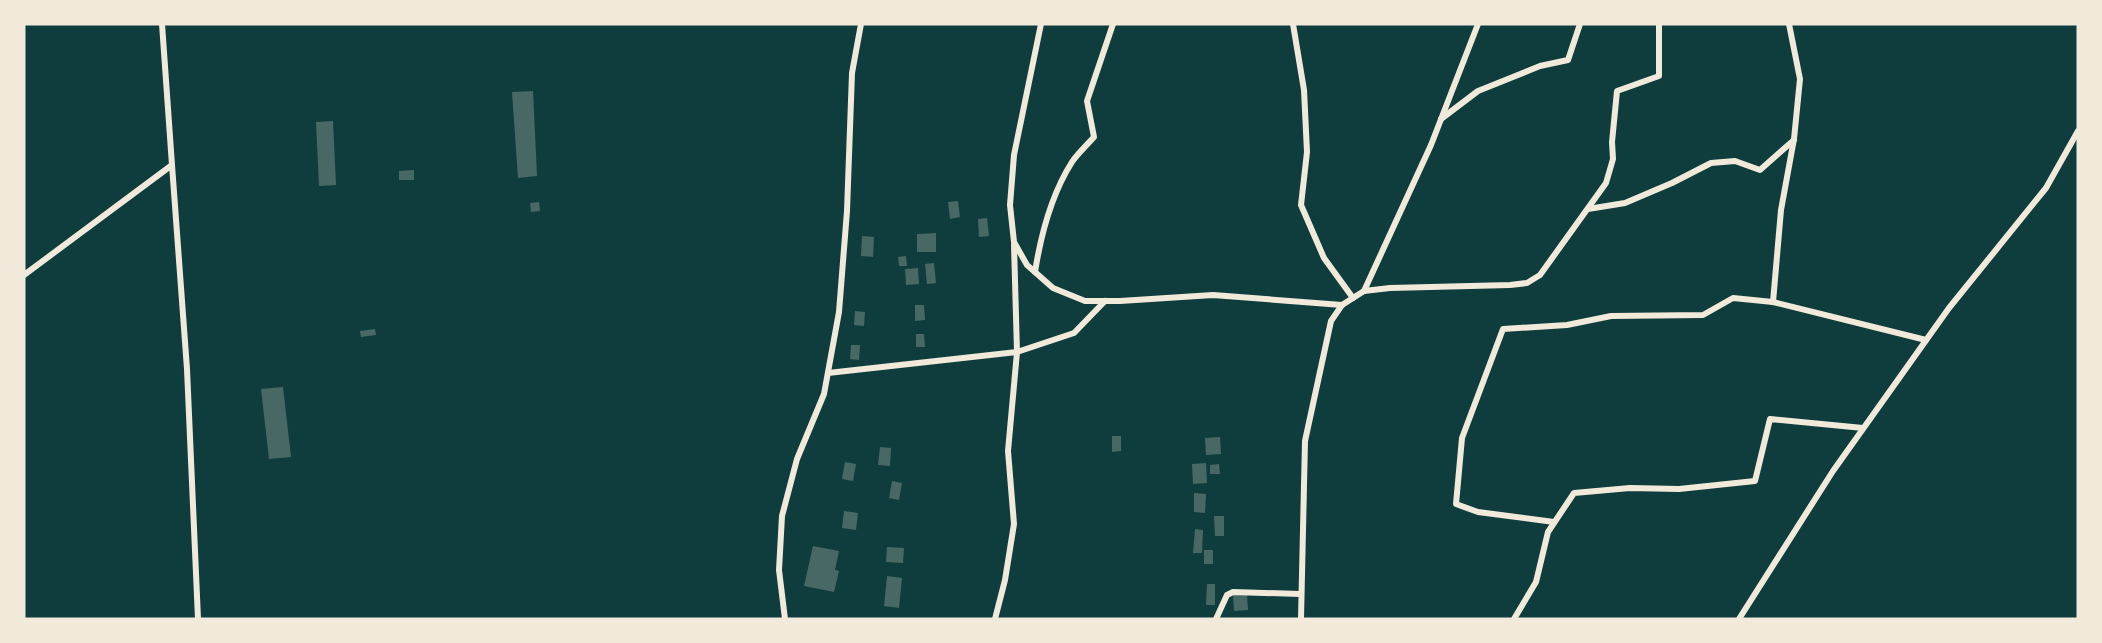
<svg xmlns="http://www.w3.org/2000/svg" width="2102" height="643" viewBox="0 0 2102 643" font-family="'Golos Text',sans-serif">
<rect width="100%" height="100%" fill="#0f3d3e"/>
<g fill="#486865">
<path d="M533,91L537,176L518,178L512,92Z"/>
<path d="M333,121L336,185L319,186L316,122Z"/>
<path d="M414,170V180H399V171Z"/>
<path d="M958,201L960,217L950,219L948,202Z"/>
<path d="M539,202L540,211L531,212L530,203Z"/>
<path d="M987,218L989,236L979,237L978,219Z"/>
<path d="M936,233V252H917V234Z"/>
<path d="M862,236L874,237L873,257L861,256Z"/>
<path d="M906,256L907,266H899L898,257Z"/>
<path d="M934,263L936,283L927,284L925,264Z"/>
<path d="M918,268L919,284L906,285L905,269Z"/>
<path d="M915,305H924L925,320L915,321Z"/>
<path d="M855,311L865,312L864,326L854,325Z"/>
<path d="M375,329L376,335L361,337L360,331Z"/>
<path d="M916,334H924L925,347H916Z"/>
<path d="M851,345H860L859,360L850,359Z"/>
<path d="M283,387L291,457L269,459L261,389Z"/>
<path d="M1112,436H1121V451L1112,452Z"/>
<path d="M1220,437L1221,454L1206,455L1205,438Z"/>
<path d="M880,447L891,448L890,466L878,465Z"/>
<path d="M845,462L856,464L853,481L842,479Z"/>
<path d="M1206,463L1207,483L1193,484L1192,464Z"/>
<path d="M1219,464L1220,474H1210V465Z"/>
<path d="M892,481L902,483L899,500L889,498Z"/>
<path d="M1194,493L1206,494L1205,513L1194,512Z"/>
<path d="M844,511L858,513L856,530L842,528Z"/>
<path d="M1214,516H1224V536H1215Z"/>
<path d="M1195,529L1203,530L1202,553H1193Z"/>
<path d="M813,546L839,551L835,570L839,571L834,592L804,586Z"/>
<path d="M887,547L904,548L903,563L886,562Z"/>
<rect x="1204" y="550" width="9" height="14"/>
<path d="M887,576L902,578L899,608L884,606Z"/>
<path d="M1207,584H1215V605H1206Z"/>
<path d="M1247,594L1248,610L1234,611L1233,595Z"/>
</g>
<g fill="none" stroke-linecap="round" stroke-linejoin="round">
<g stroke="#f1e9da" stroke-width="6">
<path d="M162,24L172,165"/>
<path d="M1041,24L1014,155L1010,205L1014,242L1027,265L1053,288L1085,301H1120L1213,295L1342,305"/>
<path d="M1293,24L1304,90L1307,152L1301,205L1324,258L1353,298"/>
<path d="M1441,119L1478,91L1540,66L1568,60L1580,24"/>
<path d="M1588,209L1625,203L1672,183L1711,163L1735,161L1760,170L1794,140"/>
<path d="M1035,272C1041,234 1051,195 1072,162C1078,153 1087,145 1094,137L1087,101L1113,24"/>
<path d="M24,275L172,165L187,369L198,619"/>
<path d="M1364,291L1431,145L1478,24"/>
<path d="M1773,302L1781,210L1794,139L1800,79L1789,24"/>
<path d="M828,373L1017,352L1074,333L1105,301"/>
<path d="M1554,522L1478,512L1456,504L1462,438L1503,329L1567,325L1611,316L1703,315L1733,298L1773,302L1926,340"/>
<path d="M785,619L779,570L782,516L797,459L824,394L839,312L847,211L852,73L861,24"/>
<path d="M995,619L1005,580L1014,524L1008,451L1017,352L1014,245"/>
<path d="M1216,619L1227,595L1233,592L1300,594"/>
<path d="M1301,619L1305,441L1331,321L1342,305L1364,291L1390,288L1510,285L1527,283L1540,275L1606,183L1613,159L1612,142L1617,91L1659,76V24"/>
<path d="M1514,619L1536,582L1548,532L1574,493L1630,488L1679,489L1755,481L1770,419L1863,428"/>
<path d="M1739,619L1833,471L1949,308L2046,188L2078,131"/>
</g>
</g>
<rect width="2102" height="643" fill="none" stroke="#f1e9da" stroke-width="51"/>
</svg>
